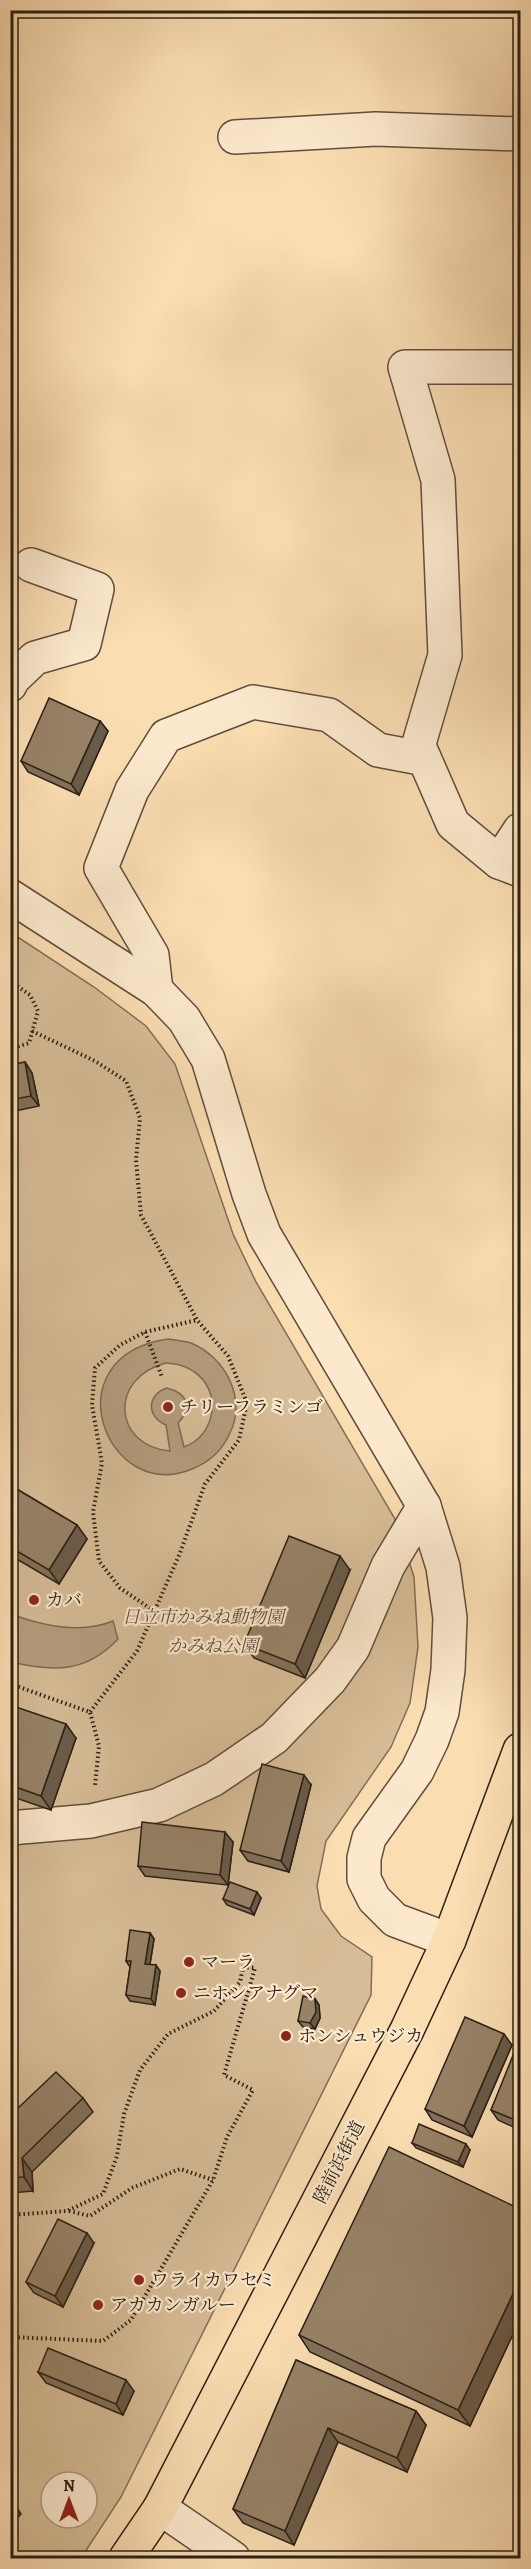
<svg xmlns="http://www.w3.org/2000/svg" width="531" height="2569" viewBox="0 0 531 2569" font-family="Alegreya,'Noto Serif JP',serif">
<rect width="100%" height="100%" fill="#fbddb2"/>
<filter id="stains"><feTurbulence type="fractalNoise" baseFrequency=".00333" numOctaves="4"/><feColorMatrix values="0 0 0 0 .2 0 0 0 0 .09 0 0 0 0 .02 0 0 0 .5 -.17"/></filter>
<radialGradient id="worn" r=".72"><stop offset=".6" stop-color="#630" stop-opacity="0"/><stop offset="1" stop-color="#630" stop-opacity=".3"/></radialGradient>
<path fill="#d7bd97" stroke="#806e56" stroke-width="1.5" fill-rule="evenodd" d="M10,932L94,987L146,1026L175,1064L233,1234L256,1282L395,1519L414,1577L418,1647L410,1703L391,1747L326,1841L317,1886L321,1909L341,1936L372,1957L371,1995L121,2497L81,2558H10ZM51,2482H87V2518H51Z"/>
<g fill="#b49d7d" stroke="#7d6b54" stroke-width="1.5" fill-rule="evenodd">
<path d="M168,1339C176,1340 184,1341 191,1343C225,1357 247,1398 230,1433C222,1451 210,1462 192,1469C106,1505 50,1356 168,1339ZM166,1363C175,1364 185,1365 193,1371C223,1390 216,1436 184,1447L178,1423C193,1407 187,1393 167,1388C147,1394 146,1417 166,1425L170,1451C113,1446 108,1378 166,1363Z"/>
<path d="M11,1614C43,1626 81,1634 113,1621L118,1639C86,1673 54,1672 11,1662Z"/>
</g>
<g fill="none" stroke-linecap="round" stroke-linejoin="round">
<defs>
<g id="minor">
<path d="M235,137L376,129L520,134"/>
<path d="M10,685L12,680L35,658L84,644L97,589L31,565"/>
<path d="M419,746L453,824L499,862L520,870"/>
<path d="M499,862L520,830"/>
<path d="M10,896L156,990L184,1019L208,1059L249,1194L264,1234L424,1506L443,1567L450,1618L448,1670L442,1712L432,1740L417,1771L369,1838L364,1858V1879L374,1899L395,1920L449,1940"/>
<path d="M156,990L152,955L101,868L132,790L166,736L253,702L329,715L378,750L415,757L445,655L438,480L405,367H520"/>
<path d="M10,1828L91,1821L159,1805L214,1779L274,1738L330,1680L353,1648L388,1566L424,1506"/>
<path d="M160,2508L233,2558"/>
</g>
<path id="highway" d="M126,2558L160,2508L407,2030L449,1940L520,1750"/>
</defs>
<use href="#minor" stroke="#5e4f3d" stroke-width="36"/>
<use href="#highway" stroke="#2a2016" stroke-width="36"/>
<g stroke="#2a2016" stroke-width="4" stroke-dasharray="1.5 3" stroke-linecap="butt">
<path d="M10,981L30,995L38,1011L29,1043L10,1049"/>
<path d="M32,1031L95,1061L126,1081L140,1118L136,1160L141,1215L197,1320L228,1356L247,1403L239,1440L205,1484L180,1553L137,1651L90,1712"/>
<path d="M145,1332L162,1377"/>
<path d="M154,1611L120,1588L99,1561L93,1512L102,1463L92,1405L95,1368L120,1345L145,1332L197,1320"/>
<path d="M10,1684L90,1712L99,1746L95,1785"/>
<path d="M69,2211L90,2216L132,2188L180,2169L213,2180"/>
<path d="M10,2215L67,2211L103,2194L117,2156L124,2114L140,2070L168,2034L214,2011L240,1982L243,1967L255,1968L224,2075L253,2090L227,2137L213,2180L131,2320L103,2341L10,2337"/>
</g>
<use href="#minor" stroke="#fce9cd" stroke-width="33"/>
<use href="#highway" stroke="#fbddb2" stroke-width="33"/>
</g>
<g fill="#827059" stroke="#2a2016" stroke-width="1.5">
<path d="M100,721L108,731L79,795L28,772L21,761Z"/>
<path d="M25,1062L32,1073L39,1106L10,1112V1065Z"/>
<path d="M10,1485L77,1525L87,1539L59,1584L10,1555Z"/>
<path d="M350,1570L305,1678L254,1658L244,1644Z"/>
<path d="M10,1705L76,1738L51,1810L10,1796Z"/>
<path d="M311,1785L289,1872L248,1861L240,1850Z"/>
<path d="M233,1842L228,1885L145,1876L138,1866Z"/>
<path d="M261,1898L254,1915L227,1905L223,1899Z"/>
<path d="M150,1933L154,1939L150,1964L160,1971L155,2005L130,2001L126,1995L130,1967L126,1961Z"/>
<path d="M315,1999L319,2005L320,2018L315,2029L303,2027L298,2021Z"/>
<path d="M520,2044V2130L498,2120L491,2110Z"/>
<path d="M512,2045L472,2137L432,2120L425,2109Z"/>
<path d="M83,2098L93,2112L32,2172L33,2191L10,2193V2109H17Z"/>
<path d="M412,2143L470,2150L463,2167L416,2148Z"/>
<path d="M520,2209V2319L470,2426L310,2352L299,2335Z"/>
<path d="M94,2243L63,2307L34,2293L26,2282Z"/>
<path d="M296,2360L416,2411L426,2425L407,2472L338,2442L294,2545L243,2523L233,2509Z"/>
<path d="M38,2372L134,2391L123,2415L46,2383Z"/>
</g>
<g fill="#6a5b48" stroke="#2a2016" stroke-width="1.5">
<path d="M100,721L108,731L79,795L71,784Z"/>
<path d="M25,1062L32,1073L39,1106L31,1096Z"/>
<path d="M77,1525L87,1539L59,1584L49,1570Z"/>
<path d="M340,1556L350,1570L305,1678L295,1664Z"/>
<path d="M66,1724L76,1738L51,1810L41,1796Z"/>
<path d="M304,1775L311,1785L289,1872L281,1861Z"/>
<path d="M225,1832L233,1842L228,1885L220,1875Z"/>
<path d="M257,1892L261,1898L254,1915L250,1909Z"/>
<path d="M150,1933L154,1939L149,1970L145,1964Z"/>
<path d="M156,1965L160,1971L155,2005L151,1999Z"/>
<path d="M315,1999L319,2005L320,2018L315,2029L310,2023Z"/>
<path d="M504,2034L512,2045L472,2137L464,2126Z"/>
<path d="M466,2144L470,2150L463,2167L458,2162Z"/>
<path d="M22,2158L32,2172L33,2191L24,2177Z"/>
<path d="M87,2233L94,2243L63,2307L55,2296Z"/>
<path d="M520,2279V2319L470,2426L458,2410Z"/>
<path d="M126,2380L134,2391L123,2415L116,2404Z"/>
<path d="M416,2411L426,2425L407,2472L397,2458Z"/>
<path d="M328,2428L338,2442L294,2545L285,2531Z"/>
<path d="M14,2503L21,2514L10,2527V2507Z"/>
</g>
<g fill="#978267" stroke="#2a2016" stroke-width="1.5">
<path d="M49,698L100,721L71,784L21,761Z"/>
<path d="M25,1062L31,1096L10,1100V1065Z"/>
<path d="M10,1485L77,1525L49,1570L10,1547Z"/>
<path d="M289,1536L340,1556L295,1664L244,1644Z"/>
<path d="M10,1705L66,1724L41,1796L10,1785Z"/>
<path d="M262,1764L304,1775L281,1861L240,1850Z"/>
<path d="M142,1822L225,1832L220,1875L138,1866Z"/>
<path d="M230,1882L257,1892L250,1909L223,1899Z"/>
<path d="M130,1930L150,1933L145,1964L156,1965L151,1999L126,1995L131,1961H126Z"/>
<path d="M303,1996L315,1999L316,2012L310,2023L298,2021Z"/>
<path d="M465,2017L504,2034L464,2126L425,2109Z"/>
<path d="M518,2043L520,2044V2122L491,2110Z"/>
<path d="M56,2072L83,2098L22,2158L24,2177L10,2178V2109H17Z"/>
<path d="M419,2124L466,2144L458,2162L412,2143Z"/>
<path d="M389,2147L520,2209V2279L458,2410L299,2335Z"/>
<path d="M58,2219L87,2233L55,2296L26,2282Z"/>
<path d="M48,2348L126,2380L116,2404L38,2372Z"/>
<path d="M296,2360L416,2411L397,2458L328,2428L285,2531L233,2509Z"/>
</g>
<g fill="#8f2418" stroke="#fce9cd" stroke-width="2">
<circle cx="168" cy="1407" r="6"/>
<circle cx="34" cy="1600" r="6"/>
<circle cx="189" cy="1962" r="6"/>
<circle cx="181" cy="1993" r="6"/>
<circle cx="286" cy="2036" r="6"/>
<circle cx="139" cy="2280" r="6"/>
<circle cx="98" cy="2305" r="6"/>
</g>
<g text-anchor="middle" stroke-width="4.5" stroke-linejoin="round" paint-order="stroke">
<g font-size="18" fill="#2a2016" stroke="#fce9cd" text-anchor="start">
<text x="180" y="1413">チリーフラミンゴ</text>
<text x="46" y="1606">カバ</text>
<text x="201" y="1968">マーラ</text>
<text x="193" y="1999">ニホンアナグマ</text>
<text x="298" y="2042">ホンシュウジカ</text>
<text x="151" y="2286">ワライカワセミ</text>
<text x="110" y="2311">アカカンガルー</text>
</g>
<g font-size="18" font-style="italic" fill="#5e4f3d" stroke="#fce9cd">
<text x="203" y="1623">日立市かみね動物園</text>
<text x="213" y="1652">かみね公園</text>
</g>
<g font-size="18" fill="#2a2016" stroke="#fce9cd">
<text transform="translate(339 2162) rotate(-63)" y="6">陸前浜街道</text>
</g>
</g>
<rect width="531" height="2569" fill="none" stroke="#fbddb2" stroke-width="36"/>
<rect x="12" y="12" width="507" height="2545" fill="none" stroke="#2a2016" stroke-width="3"/>
<rect x="18" y="18" width="495" height="2533" fill="none" stroke="#2a2016" stroke-width="1.5"/>
<g transform="translate(69 2500)"><circle r="28" fill="#fce9cd" stroke="#a89984" stroke-width="1.5"/>
<path d="M0-4.5L10 22L0 15L-10 22Z" fill="#8f2418"/>
<text y="-9" font-size="16" font-weight="bold" text-anchor="middle" fill="#2a2016">N</text>
</g>
<rect width="100%" height="100%" filter="url(#stains)"/>
<rect width="100%" height="100%" fill="url(#worn)"/>
</svg>
